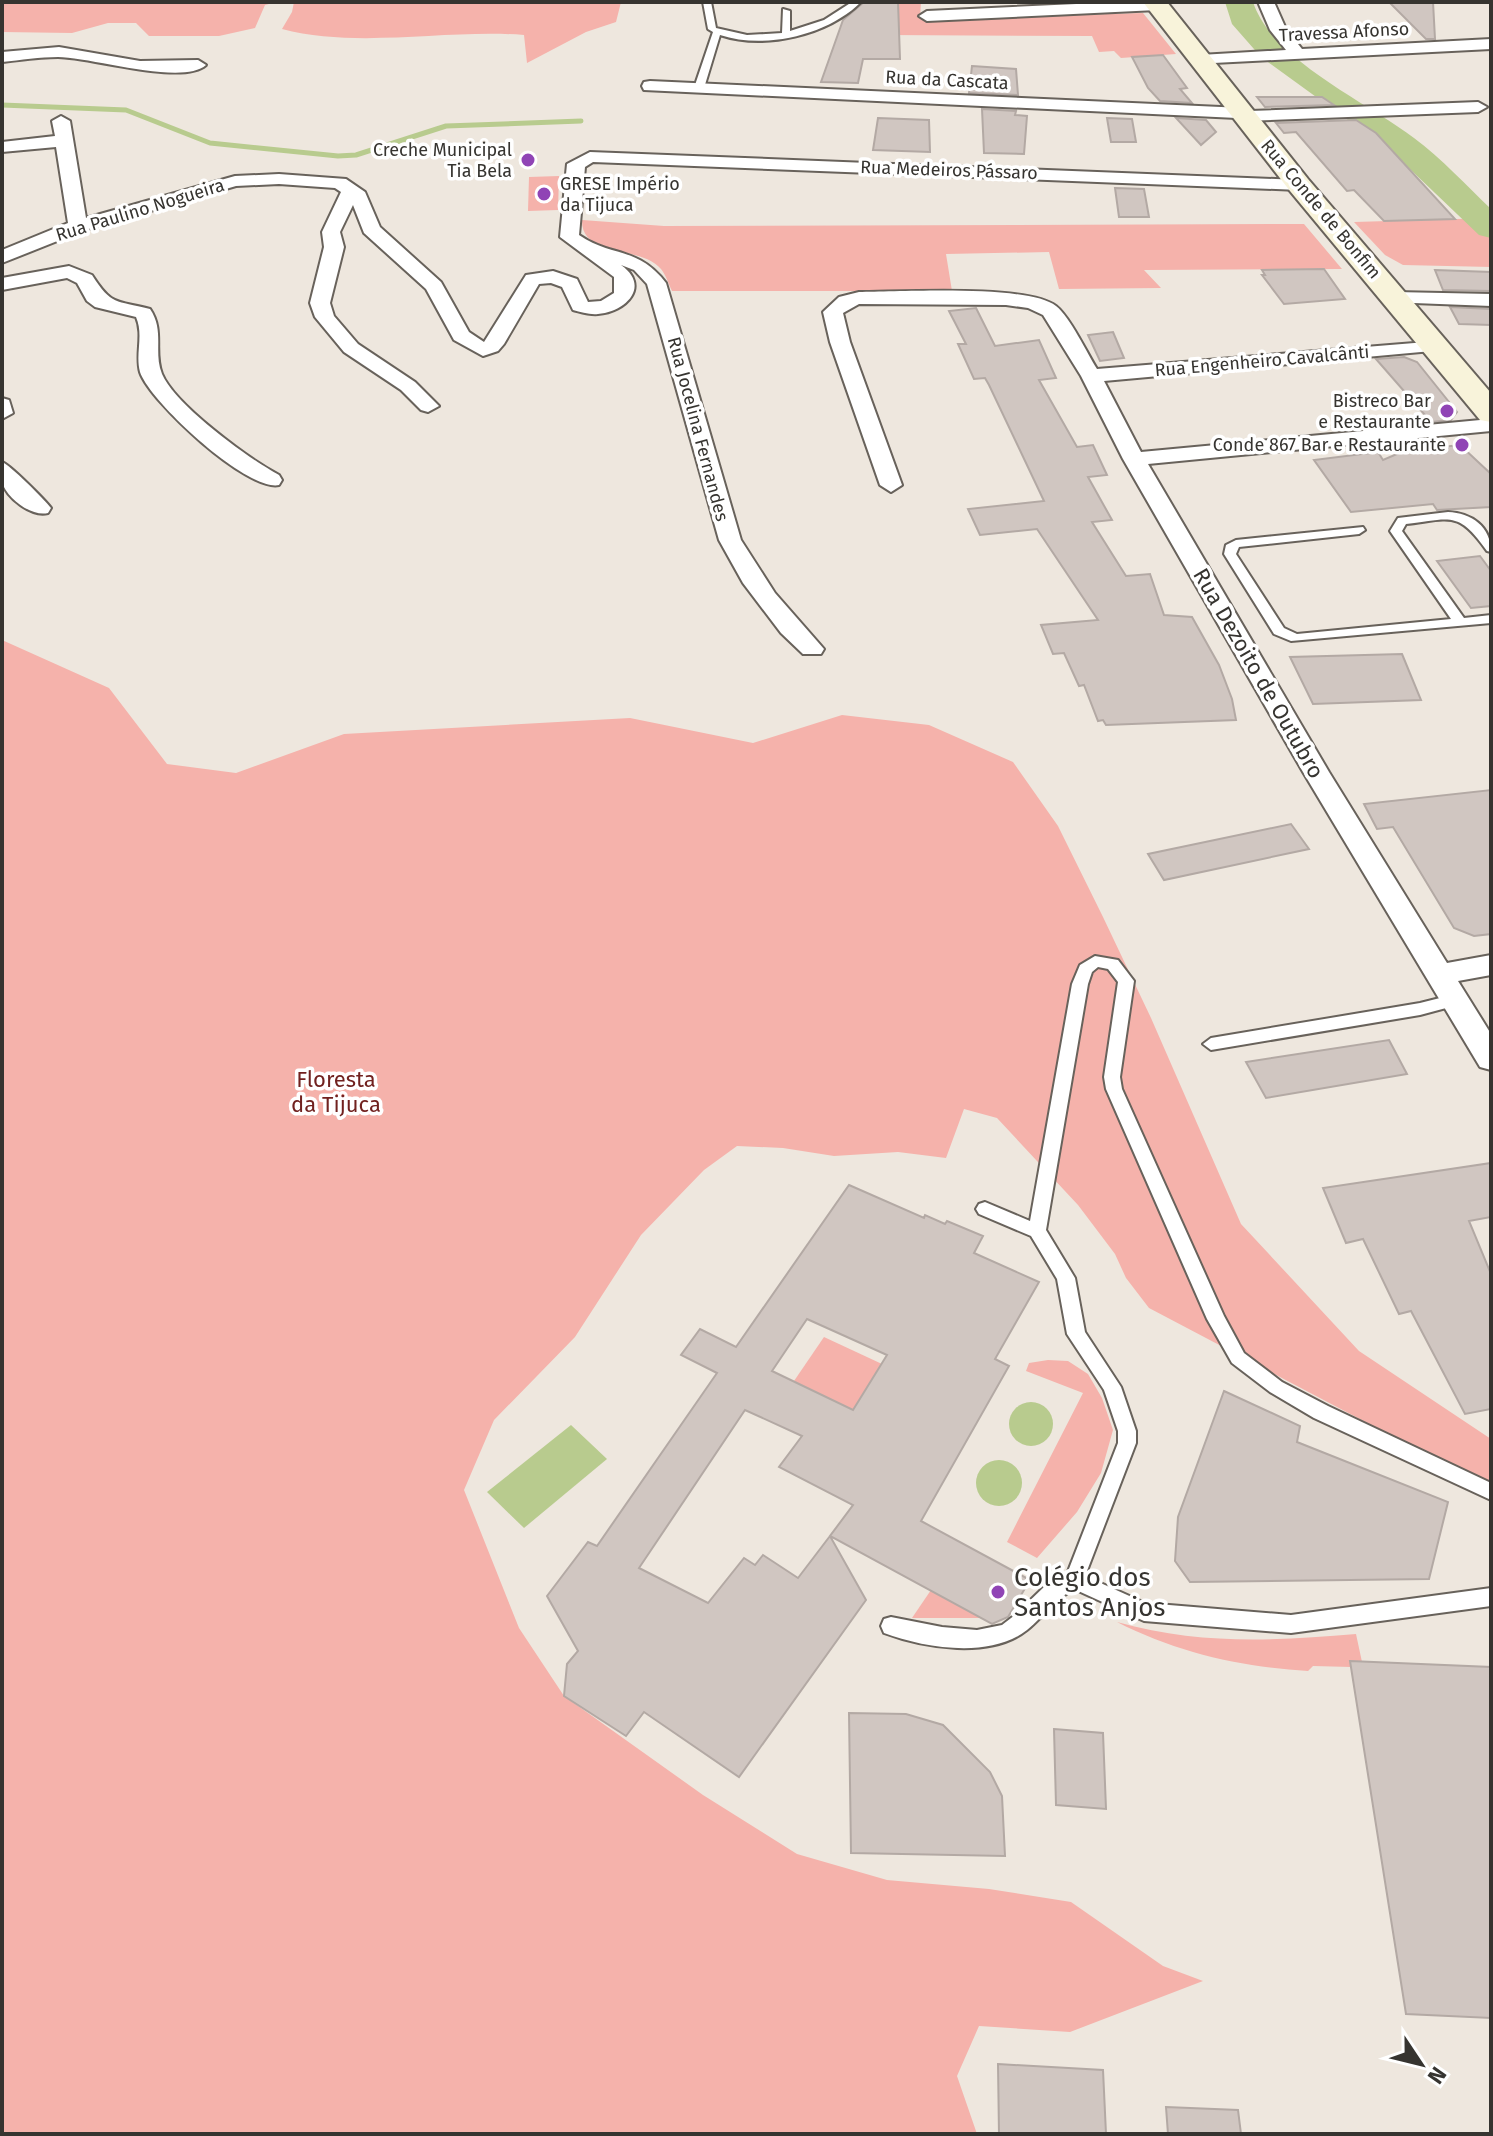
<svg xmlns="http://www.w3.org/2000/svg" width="1493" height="2136" viewBox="0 0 1493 2136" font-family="'Fira Sans',sans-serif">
<rect width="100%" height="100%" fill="#eee7de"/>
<g fill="#f5b2ab">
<path d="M2,2H277L265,5L255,28L219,36H149L136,23H108L72,33L2,32Z"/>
<path d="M294,2H621L616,22L586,32L527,63L524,35C446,29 358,49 282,29L292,12Z"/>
<path d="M874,2H921L920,19L1143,13L1176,54L1121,58L1114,51L1099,52L1092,36L883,35Z"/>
<path d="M559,176L558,210L528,211L529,177Z"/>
<path d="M1491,218V267L1403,265L1385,255L1354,222Z"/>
<path d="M582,220L664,226L1304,224L1342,269L1144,270L1161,288L1059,289L1049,252L946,254L952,291H672C669,285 666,275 661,269C641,245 581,258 582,220Z"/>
<path d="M2,640L109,688L167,764L236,773L344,734L630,718L753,743L842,715L929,725L1013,762L1058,826L1103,917L1151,1018L1241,1224L1359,1351L1491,1439V1488L1149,1308L1126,1278L1115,1254L1078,1205L997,1118L964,1109L946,1158L898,1152L834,1156L783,1148L737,1146L704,1170L641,1235L575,1337L494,1420L464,1490L519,1628L564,1696L703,1795L797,1854L887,1880L989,1889L1071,1902L1163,1966L1203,1981L1070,2032L979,2026L957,2076L977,2134H2Z"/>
<path d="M824,1337L882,1364L853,1410L794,1381Z"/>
<path d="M1048,1360L1068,1361L1088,1374L1102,1398L1113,1430L1101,1473L1077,1512L1037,1558L1007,1542L1083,1393L1026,1371L1029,1363Z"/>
<path d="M931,1590L982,1618H912Z"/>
<path d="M1117,1622C1199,1645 1273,1641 1356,1634L1362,1662L1351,1661V1667L1313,1666L1308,1671C1241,1667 1178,1653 1117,1622Z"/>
</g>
<g fill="#b8cb8e">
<circle cx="1031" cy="1424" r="22"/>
<path d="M571,1425L607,1459L524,1528L487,1492Z"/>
<circle cx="999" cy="1483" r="23"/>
</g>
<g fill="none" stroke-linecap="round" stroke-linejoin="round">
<path stroke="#b8cb8e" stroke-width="5" d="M2,105L126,110L210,143L338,156L356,155L446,126L581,121"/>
<path fill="#b8cb8e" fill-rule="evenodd" d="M1225,2H1253C1272,60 1365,101 1414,138C1442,159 1466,185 1491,209V238L1479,235L1392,152L1261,57L1232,24Z"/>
</g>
<g fill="#d0c6c1" stroke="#b3a9a4" stroke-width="2" fill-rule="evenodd">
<path d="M864,2H898L900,59H863L858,83L821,82L843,20Z"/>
<path d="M1389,2H1433L1435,39H1426Z"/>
<path d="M1163,55L1187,88L1180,89L1192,103L1160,101L1148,88L1132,57Z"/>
<path d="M972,66L1016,69L1018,95L969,93Z"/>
<path d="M1257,97H1322L1334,105L1265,107Z"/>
<path d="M982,109L1016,111L1015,115L1027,116L1024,154L984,153Z"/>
<path d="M878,118L929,120L930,152L873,150Z"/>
<path d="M1107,118L1132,119L1136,142H1111Z"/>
<path d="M1176,118L1206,120L1216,132L1201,145Z"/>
<path d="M1356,120L1376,133L1455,219L1384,221L1354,190L1347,191L1296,132L1284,133L1276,123Z"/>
<path d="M1115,188L1144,189L1149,217H1119Z"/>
<path d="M1324,269L1345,299L1284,304L1262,275H1265L1262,270Z"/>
<path d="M1435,270L1491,272V291L1443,290Z"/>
<path d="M1450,307L1491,309V325L1459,324Z"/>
<path d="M976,308L995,346L1039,340L1056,378L1039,380L1077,447L1093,445L1107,475L1088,477L1112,520L1092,522L1126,576L1150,574L1164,615L1192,617L1219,665L1232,699L1236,720L1106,725L1103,720L1098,721L1084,685L1079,686L1064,653L1053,654L1041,625L1098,620L1037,529L980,535L968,509L1044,501L989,385L985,378L974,379L958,344H966L949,311Z"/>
<path d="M1113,332L1124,358L1100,361L1088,335Z"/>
<path d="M1404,357L1417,362L1457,412L1451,420L1431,422L1376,359Z"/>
<path d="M1460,445L1491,474V507L1437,510L1433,504L1351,512L1314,460L1378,452L1383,460L1404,451Z"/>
<path d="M1480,556L1491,571V606L1471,608L1437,561Z"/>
<path d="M1402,654L1421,700L1313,704L1290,657Z"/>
<path d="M1491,790V934L1474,936L1454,928L1393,827L1377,829L1364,804Z"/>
<path d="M1291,824L1309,849L1164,880L1148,854Z"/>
<path d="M1389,1040L1407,1074L1266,1098L1246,1062Z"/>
<path d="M1491,1163V1217L1469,1221L1491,1274V1409L1465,1414L1411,1311L1399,1314L1363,1239L1346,1243L1323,1188Z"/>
<path d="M849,1185L924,1218L925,1215L945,1224L947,1221L983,1236L974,1253L1039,1282L995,1359L1009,1366L921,1521L1030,1580L1008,1617L992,1624L830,1536L853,1505L779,1467L802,1436L745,1410L639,1568L708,1603L744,1558L755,1565L763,1555L798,1578L830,1536L866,1600L739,1777L644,1712L626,1736L564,1696L567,1664L578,1651L547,1596L588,1542L597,1546L717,1373L681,1355L700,1329L736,1347ZM807,1319L887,1355L853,1410L772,1371Z"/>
<path d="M1224,1391L1300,1426L1297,1442L1448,1502L1429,1579L1190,1582L1175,1561L1178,1517Z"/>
<path d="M1350,1661L1491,1667V2018L1406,2014Z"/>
<path d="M849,1713L906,1714L943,1725L990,1772L1002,1796L1005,1856L851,1853Z"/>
<path d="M1054,1729L1103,1733L1106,1809L1056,1805Z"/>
<path d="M998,2064L1103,2070L1106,2134H999Z"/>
<path d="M1166,2107L1238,2110L1241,2134H1168Z"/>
</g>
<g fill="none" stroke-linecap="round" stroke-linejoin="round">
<defs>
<g id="lane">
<path d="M703,2H711L716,28L747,35L782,33L783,9L790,11V31L824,20L852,2H861C828,35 765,50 720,35L704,88L699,91L694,88L713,32L708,29Z"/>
<path d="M1448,512C1471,513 1491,526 1491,552L1487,551C1458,510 1451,519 1406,524L1402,531L1464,618L1491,615V623L1291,641L1274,634L1224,554L1226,545L1236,540L1363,527L1365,530L1359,534L1239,547L1236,554L1284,628L1297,634L1451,619L1390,531L1398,518Z"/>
<path d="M1095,956L1118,960L1134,981L1120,1077L1122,1089L1224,1316L1244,1353L1282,1382L1328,1406L1491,1483V1500L1314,1418L1270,1392L1232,1363L1207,1319L1106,1089L1104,1077L1118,982L1108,969L1098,967L1092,972L1088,984L1046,1230L1075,1278L1085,1332L1121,1387L1136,1431V1443L1085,1576L1145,1603L1291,1615L1491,1588V1606L1291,1633L1144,1621L1074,1589C1054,1600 1044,1616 1027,1630C991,1659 924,1648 884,1633L881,1626L884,1619L891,1617L942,1627L977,1630L1002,1625L1015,1615L1045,1586L1067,1574L1118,1443V1431L1104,1390L1067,1334L1057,1279L1031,1236L979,1214L976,1209L979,1204L985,1202L1030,1221L1072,984L1080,965Z"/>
<path d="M1456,994L1464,1000L1461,1004L1420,1015L1211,1050L1203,1044L1211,1038L1420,1003Z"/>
</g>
<g id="street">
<path d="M1120,2H1163L1165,5L1157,10L927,21L919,16L927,11Z"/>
<path d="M1258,2H1274L1286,29L1302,49L1491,39V49L1194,64L1192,60L1194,56L1200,55L1286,50L1270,30Z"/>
<path d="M59,47L140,61L198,60L206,65C183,86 90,57 58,57C40,57 21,60 2,62V52Z"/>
<path d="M650,81L1243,108L1250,111L1478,102L1487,107L1478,112L1244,121L1237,118L644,90L642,86L644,82Z"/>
<path d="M61,116L70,121L86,218L235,176L279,174L346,179L365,192L380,227L441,282L469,332L484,342L526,275L553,271L577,279L588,302L601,301L614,293V277L560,237L567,164L590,152L1299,180L1308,185L1299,190L593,162L585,167L579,235C610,257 638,246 666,283L741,540L775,593L824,649L821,654H803L781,633L743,583L719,540L647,284L634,270L621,265C651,286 626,312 598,314C590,315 581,312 573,310L562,287L551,283L539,284L504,344L498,351L483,356L454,340L426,289L364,233L353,205L340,232L344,247L330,303L334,316L358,344L415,382L439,406L428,412L421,410L401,390L344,352L315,317L310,303L324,247L322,232L341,192L335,188L279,184L236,186L85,230L2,263V250L68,223L56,147L2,152V142L55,136L52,121Z"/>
<path d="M69,266L92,275C112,306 115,300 150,309C165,331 153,352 162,374C175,405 249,459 279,475L282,480L279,485C248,492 150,402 140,372C135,354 144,335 136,317L95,307L87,301L77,283L67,278L2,290V278Z"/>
<path d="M859,292C899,292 1028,284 1056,306C1070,317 1087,353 1097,369L1439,341L1442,345L1432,351L1104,381L1141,452L1491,419V431L1148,464L1329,772L1447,963L1491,955V975L1458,981L1491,1034V1070L1480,1067L1303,772L1123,459L1081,376L1043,315L1028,308L1006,305L859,304L843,313L850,342L902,485L891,492L880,485L830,342L823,312L839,297Z"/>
<path d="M1395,292L1491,294V306L1388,302L1385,298L1388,294Z"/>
<path d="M2,398L9,400L13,413L2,419Z"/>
<path d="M2,462C9,464 45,500 51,508L48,513C32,517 7,499 2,482C0,477 2,468 2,462Z"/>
</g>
<path id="secondary" d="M1143,2H1167L1308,179L1491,393V422L1480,420L1290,191Z"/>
</defs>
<use href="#lane" stroke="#68625b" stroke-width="4"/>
<use href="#street" stroke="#68625b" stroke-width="4"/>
<use href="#secondary" stroke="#68625b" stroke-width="4"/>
<use href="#lane" fill="#fff" fill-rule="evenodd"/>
<use href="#street" fill="#fff" fill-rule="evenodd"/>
<use href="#secondary" fill="#f8f3da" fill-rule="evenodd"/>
</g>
<g fill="#9044b5" stroke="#fff" stroke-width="3">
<circle cx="528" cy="160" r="8"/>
<circle cx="544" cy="194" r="8"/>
<circle cx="1447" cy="411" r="8"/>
<circle cx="1462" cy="445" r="8"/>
<circle cx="998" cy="1592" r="8"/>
</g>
<g text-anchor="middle" stroke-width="7" stroke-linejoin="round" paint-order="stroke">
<g font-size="18" fill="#363430" stroke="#fff">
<text transform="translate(1344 32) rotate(-3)" y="6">Travessa Afonso</text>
<text transform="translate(947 80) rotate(3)" y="6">Rua da Cascata</text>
<text transform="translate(949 170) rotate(2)" y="6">Rua Medeiros Pássaro</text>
<text transform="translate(1321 209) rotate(50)" y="6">Rua Conde de Bonfim</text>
<text transform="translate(140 210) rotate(-17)" y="6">Rua Paulino Nogueira</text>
<text transform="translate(1262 361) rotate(-5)" y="6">Rua Engenheiro Cavalcânti</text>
<text transform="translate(698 429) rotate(75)" y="6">Rua Jocelina Fernandes</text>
</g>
<g font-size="18" fill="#363430" stroke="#fff" text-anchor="end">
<text x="512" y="156">Creche Municipal<tspan x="512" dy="21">Tia Bela</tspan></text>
<text x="560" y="190" text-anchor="start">GRESE Império<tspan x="560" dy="21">da Tijuca</tspan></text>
<text x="1431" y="407">Bistreco Bar<tspan x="1431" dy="21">e Restaurante</tspan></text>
<text x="1446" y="451">Conde 867 Bar e Restaurante</text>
</g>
<g font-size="22" fill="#363430" stroke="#fff">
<text transform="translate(1259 673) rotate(60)" y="8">Rua Dezoito de Outubro</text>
</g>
<g font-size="22" fill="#71211f" stroke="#fff">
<text x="336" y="1087">Floresta<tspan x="336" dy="25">da Tijuca</tspan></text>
</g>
<g font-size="26" fill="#363430" stroke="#fff" text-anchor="start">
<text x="1014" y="1586">Colégio dos<tspan x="1014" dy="30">Santos Anjos</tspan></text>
</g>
</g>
<rect width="1493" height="2136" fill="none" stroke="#363430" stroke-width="8"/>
<g transform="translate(1421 2064) rotate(125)" stroke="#ffffff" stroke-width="6" paint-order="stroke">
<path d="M0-6L14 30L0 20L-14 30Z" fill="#363430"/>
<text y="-12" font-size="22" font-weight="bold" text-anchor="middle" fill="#363430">N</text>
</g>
</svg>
